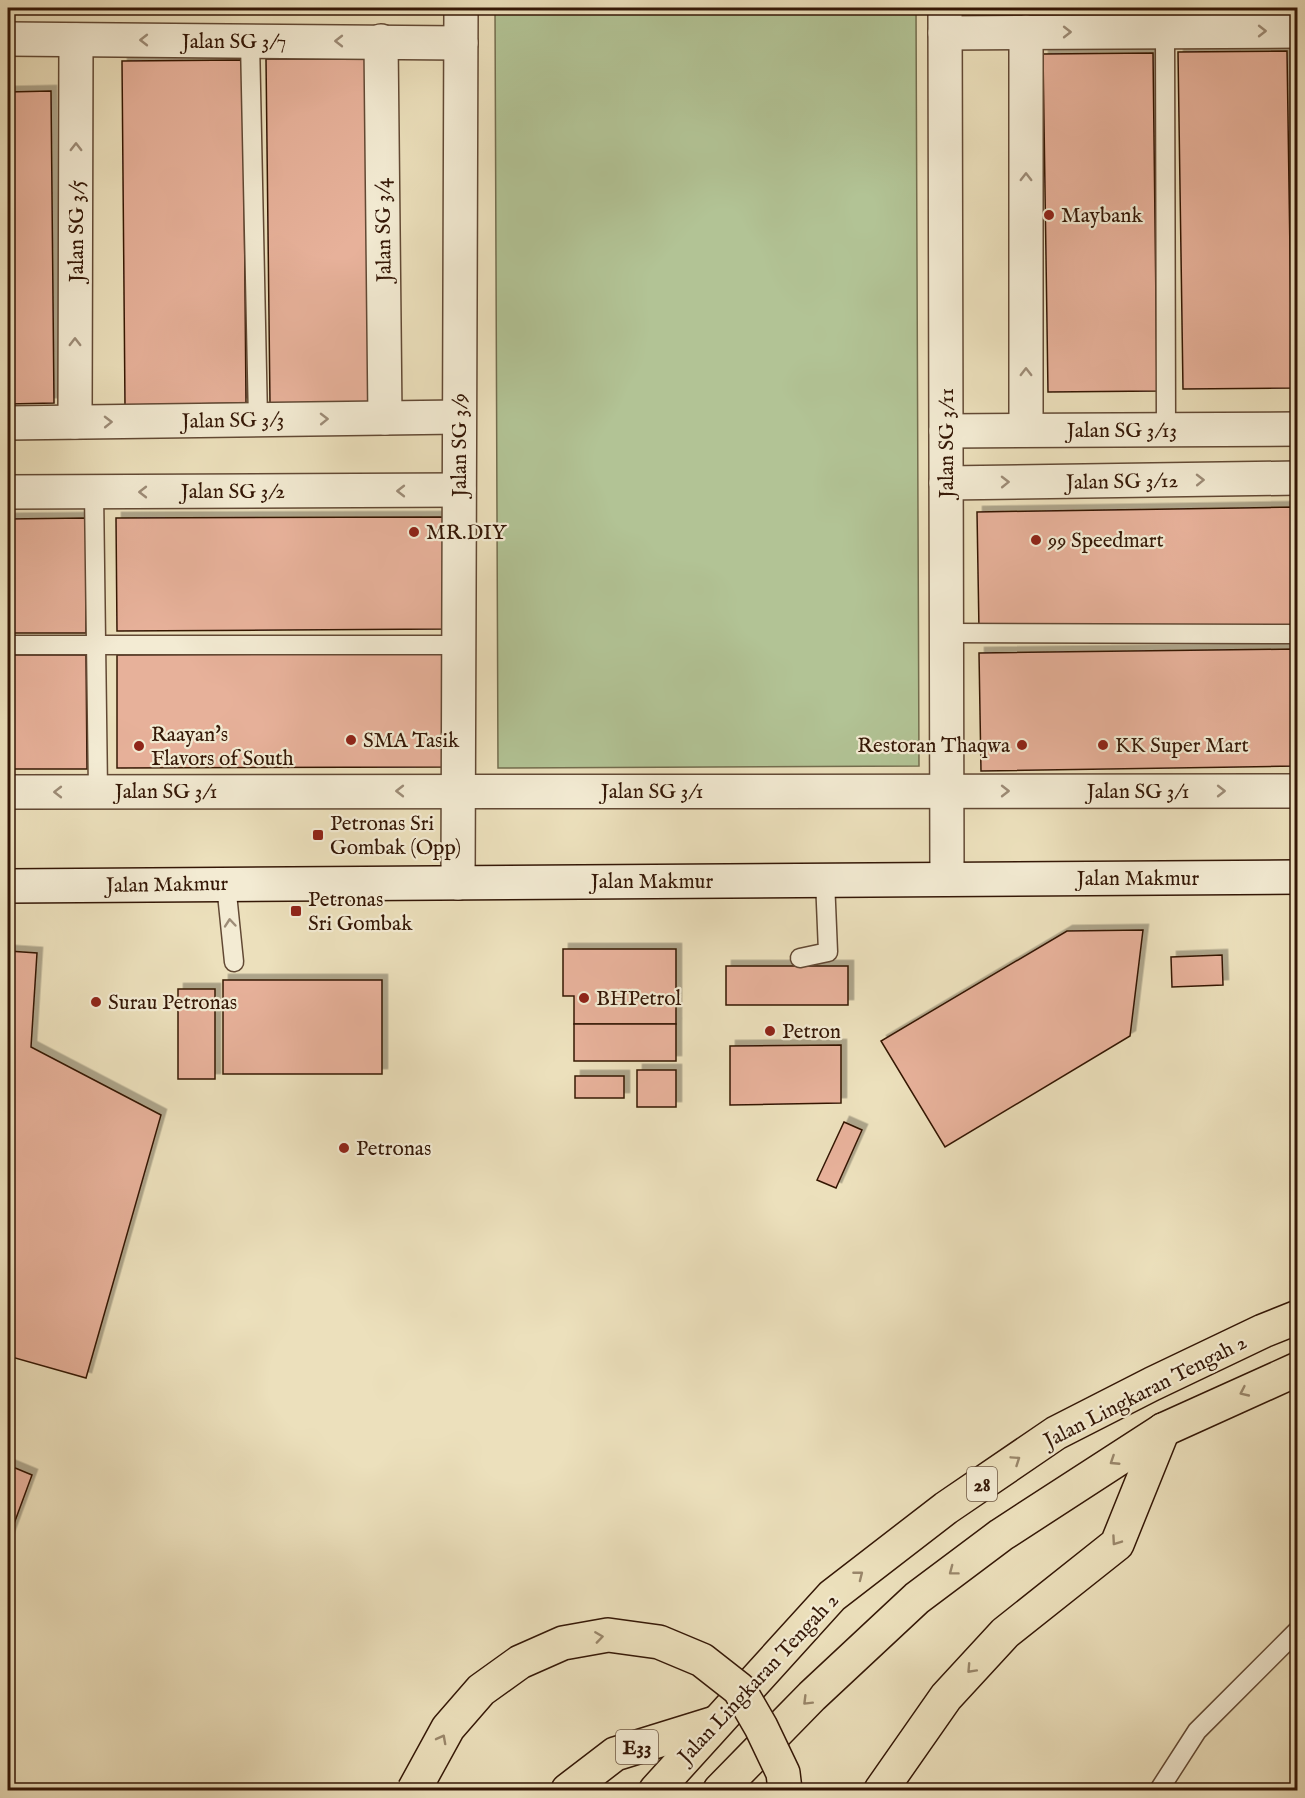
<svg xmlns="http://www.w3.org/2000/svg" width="1305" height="1798" viewBox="0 0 1305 1798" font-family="'IM FELL English',serif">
<defs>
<filter id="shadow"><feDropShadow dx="5.5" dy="-5.5" stdDeviation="0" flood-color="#0004"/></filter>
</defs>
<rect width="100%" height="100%" fill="#ece0bc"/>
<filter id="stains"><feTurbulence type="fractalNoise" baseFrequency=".00333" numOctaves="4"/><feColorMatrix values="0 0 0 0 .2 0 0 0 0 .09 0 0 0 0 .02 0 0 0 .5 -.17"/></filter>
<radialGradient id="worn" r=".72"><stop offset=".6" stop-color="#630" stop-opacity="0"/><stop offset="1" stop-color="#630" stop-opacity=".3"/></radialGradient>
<path fill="#b2c395" stroke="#736d4e" stroke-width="1.5" d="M495,8H916L919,766L498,768Z"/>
<g fill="#e7b19a" stroke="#341706" stroke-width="1.5" filter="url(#shadow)">
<path d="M1287,51L1292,388L1183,389L1178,52Z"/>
<path d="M1153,53L1157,391L1048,392L1043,54Z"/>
<path d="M266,59H372L376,402L270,403Z"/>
<path d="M243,60L246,403L125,405L122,61Z"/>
<path d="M51,91L54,403L8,404V92Z"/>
<path d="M1298,507V626L979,630L977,512Z"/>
<path d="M445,517V629L117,631L116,518Z"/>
<path d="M86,518V633H8V519Z"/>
<path d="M1298,649V766L981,771L979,653Z"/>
<path d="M445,653L446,767L117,768V655Z"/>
<path d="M8,655H86L87,769H8Z"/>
<path d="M1143,930L1130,1036L945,1147L881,1041L1067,931Z"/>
<path d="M563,949H676V1024H574V996H563Z"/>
<path d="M8,951L37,953L31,1047L161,1115L86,1378L8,1356Z"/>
<path d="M1222,955L1223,985L1172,987L1171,957Z"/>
<rect x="726" y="966" width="122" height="39"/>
<rect x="223" y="980" width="159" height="94"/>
<rect x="178" y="989" width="37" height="90"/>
<rect x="574" y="1024" width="102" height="37"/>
<path d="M841,1045V1103L730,1105V1046Z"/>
<rect x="637" y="1070" width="39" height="37"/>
<rect x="575" y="1076" width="49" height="22"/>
<path d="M844,1122L862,1130L836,1188L817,1180Z"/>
<path d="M8,1465L32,1475L8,1540Z"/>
</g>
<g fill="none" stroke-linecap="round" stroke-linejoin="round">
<defs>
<g id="lane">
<path d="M1165,32L1166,429"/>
<path d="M250,41L258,420"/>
<path d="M94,492L98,791"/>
<path d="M947,633L1298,634"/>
<path d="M8,645H459"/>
<path d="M226,884L234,962"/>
<path d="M800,958L828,952L825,880"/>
<path d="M1159,1790L1197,1731L1298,1630"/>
</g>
<g id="street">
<path d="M945,8L947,879"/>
<path d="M1026,32V430"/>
<path d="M945,33L1298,31"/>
<path d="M8,39L461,43"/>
<path d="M381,41L385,418"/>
<path d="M75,422L76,40"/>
<path d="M8,423L459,417"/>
<path d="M946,431L1298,429"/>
<path d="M946,483L1298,478"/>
<path d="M8,492L459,490"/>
<path d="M8,792L1298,791"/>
<path d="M458,883L461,8"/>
</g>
<path id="secondary" d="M8,886L1298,877"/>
<g id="highway">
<path d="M568,1790L615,1754L715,1723"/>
<path d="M656,1790L832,1596L946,1508L1056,1433L1152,1384L1263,1331L1298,1317"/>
<path d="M720,1790L812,1696L917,1598L1001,1535L1163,1430L1298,1369"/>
<path d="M881,1790L946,1697L1005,1633L1117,1544L1163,1430"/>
</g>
</defs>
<use href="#lane" stroke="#624934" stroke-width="21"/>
<use href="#street" stroke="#624934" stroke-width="36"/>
<use href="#secondary" stroke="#341706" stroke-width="36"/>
<use href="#highway" stroke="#341706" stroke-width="36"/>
<use href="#lane" stroke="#f3ebd3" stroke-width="18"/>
<use href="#street" stroke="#f3ebd3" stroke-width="33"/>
<use href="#secondary" stroke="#f3ebd3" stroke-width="33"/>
<use href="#highway" stroke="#ece0bc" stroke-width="33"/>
<defs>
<path id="highway-bridge" d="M414,1790L448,1728L481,1690L520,1662L563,1643L608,1635L659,1642L702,1660L739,1689L761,1727L783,1773L785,1790"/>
</defs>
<use href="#highway-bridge" stroke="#341706" stroke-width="36" stroke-linecap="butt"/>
<use href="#highway-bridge" stroke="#ece0bc" stroke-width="33"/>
</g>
<defs><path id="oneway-chevron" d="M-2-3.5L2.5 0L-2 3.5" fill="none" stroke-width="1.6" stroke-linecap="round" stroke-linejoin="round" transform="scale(1.5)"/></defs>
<g stroke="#9d8c77">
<use href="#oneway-chevron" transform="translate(1262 31)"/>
<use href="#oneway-chevron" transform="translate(1067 32)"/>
<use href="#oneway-chevron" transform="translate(144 40) rotate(-180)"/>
<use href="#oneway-chevron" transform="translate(339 41) rotate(-180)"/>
<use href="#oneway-chevron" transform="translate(76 147) rotate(-90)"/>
<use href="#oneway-chevron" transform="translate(1026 177) rotate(-90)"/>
<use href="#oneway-chevron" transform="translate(75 342) rotate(-90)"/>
<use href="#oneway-chevron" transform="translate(1026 372) rotate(-90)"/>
<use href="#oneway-chevron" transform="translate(324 419) rotate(-1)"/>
<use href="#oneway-chevron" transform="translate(108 422) rotate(-1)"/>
<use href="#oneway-chevron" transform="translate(1200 480) rotate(-1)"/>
<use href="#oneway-chevron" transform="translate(1005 482) rotate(-1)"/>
<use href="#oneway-chevron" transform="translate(401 491) rotate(180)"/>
<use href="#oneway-chevron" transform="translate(143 492) rotate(180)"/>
<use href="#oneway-chevron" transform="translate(400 791) rotate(180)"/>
<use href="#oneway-chevron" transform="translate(1005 791)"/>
<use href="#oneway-chevron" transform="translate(1221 791)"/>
<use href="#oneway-chevron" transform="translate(58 792) rotate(180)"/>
<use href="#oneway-chevron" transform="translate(230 923) rotate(-95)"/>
</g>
<g stroke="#99866a">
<use href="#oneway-chevron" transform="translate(1244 1392) rotate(155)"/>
<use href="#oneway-chevron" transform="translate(1016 1460) rotate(-34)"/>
<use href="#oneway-chevron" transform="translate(1114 1461) rotate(147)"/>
<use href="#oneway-chevron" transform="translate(1116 1541) rotate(125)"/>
<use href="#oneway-chevron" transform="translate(953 1571) rotate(143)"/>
<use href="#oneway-chevron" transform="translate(859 1575) rotate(-38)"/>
<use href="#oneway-chevron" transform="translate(599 1637) rotate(-8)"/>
<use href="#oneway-chevron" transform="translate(971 1669) rotate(133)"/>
<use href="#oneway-chevron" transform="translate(807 1701) rotate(135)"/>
<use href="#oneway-chevron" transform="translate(442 1739) rotate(-62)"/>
</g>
<g fill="#8f2418" stroke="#f3ebd3" stroke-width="2">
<circle cx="1049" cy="215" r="6"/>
<circle cx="414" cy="532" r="6"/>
<circle cx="1036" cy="540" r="6"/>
<circle cx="351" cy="740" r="6"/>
<circle cx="1022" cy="745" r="6"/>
<circle cx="1103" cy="745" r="6"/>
<circle cx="139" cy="746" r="6"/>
<rect x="312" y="829" width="12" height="12" rx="3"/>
<rect x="290" y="905" width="12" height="12" rx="3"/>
<circle cx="584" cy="998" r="6"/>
<circle cx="96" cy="1002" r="6"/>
<circle cx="770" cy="1031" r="6"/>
<circle cx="344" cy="1148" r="6"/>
</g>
<g text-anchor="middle" stroke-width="4.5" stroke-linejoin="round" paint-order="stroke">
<g fill="#f3ebd3" stroke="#6d5744" stroke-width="1.5">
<rect x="967" y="1467" width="30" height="34" rx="4.5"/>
<rect x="616" y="1730" width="42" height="34" rx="4.5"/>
</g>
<g font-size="20" font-weight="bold" fill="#341706">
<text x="982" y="1491">28</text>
<text x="637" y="1754">E33</text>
</g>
<g font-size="21" fill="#341706" stroke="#f3ebd3">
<text x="234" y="48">Jalan SG 3/7</text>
<text transform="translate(383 230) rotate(-91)" y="7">Jalan SG 3/4</text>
<text transform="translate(76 231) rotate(-90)" y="7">Jalan SG 3/5</text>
<text transform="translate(233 420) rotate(-1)" y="7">Jalan SG 3/3</text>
<text x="1122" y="437">Jalan SG 3/13</text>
<text transform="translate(946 443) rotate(-90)" y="7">Jalan SG 3/11</text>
<text transform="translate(459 445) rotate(-90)" y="7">Jalan SG 3/9</text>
<text transform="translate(1122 481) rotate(-1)" y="7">Jalan SG 3/12</text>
<text x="233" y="498">Jalan SG 3/2</text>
<text x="166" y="798">Jalan SG 3/1</text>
<text x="652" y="798">Jalan SG 3/1</text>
<text x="1138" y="798">Jalan SG 3/1</text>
<text x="1138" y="885">Jalan Makmur</text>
<text x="652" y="888">Jalan Makmur</text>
<text transform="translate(167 884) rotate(-1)" y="7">Jalan Makmur</text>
<text transform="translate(1145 1391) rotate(-27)" y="7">Jalan Lingkaran Tengah 2</text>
<text transform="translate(758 1678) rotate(-47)" y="7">Jalan Lingkaran Tengah 2</text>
</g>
<g font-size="21" fill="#341706" stroke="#f3ebd3" text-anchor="start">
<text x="1061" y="222">Maybank</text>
<text x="426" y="539">MR.DIY</text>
<text x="1048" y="547">99 Speedmart</text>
<text x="151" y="741">Raayan's<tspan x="151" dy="24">Flavors of South</tspan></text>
<text x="363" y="747">SMA Tasik</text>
<text x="1010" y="752" text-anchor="end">Restoran Thaqwa</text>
<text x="1115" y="752">KK Super Mart</text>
<text x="330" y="830">Petronas Sri<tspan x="330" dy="24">Gombak (Opp)</tspan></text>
<text x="308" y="906">Petronas<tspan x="308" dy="24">Sri Gombak</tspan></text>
<text x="596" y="1005">BHPetrol</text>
<text x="108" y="1009">Surau Petronas</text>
<text x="782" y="1038">Petron</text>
<text x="356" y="1155">Petronas</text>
</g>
</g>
<rect width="1305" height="1798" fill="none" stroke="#ece0bc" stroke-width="30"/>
<rect x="9" y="9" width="1287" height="1780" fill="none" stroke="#341706" stroke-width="3"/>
<rect x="15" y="15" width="1275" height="1768" fill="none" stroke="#341706" stroke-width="1.5"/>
<rect width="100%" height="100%" filter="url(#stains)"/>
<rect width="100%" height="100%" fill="url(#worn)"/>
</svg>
